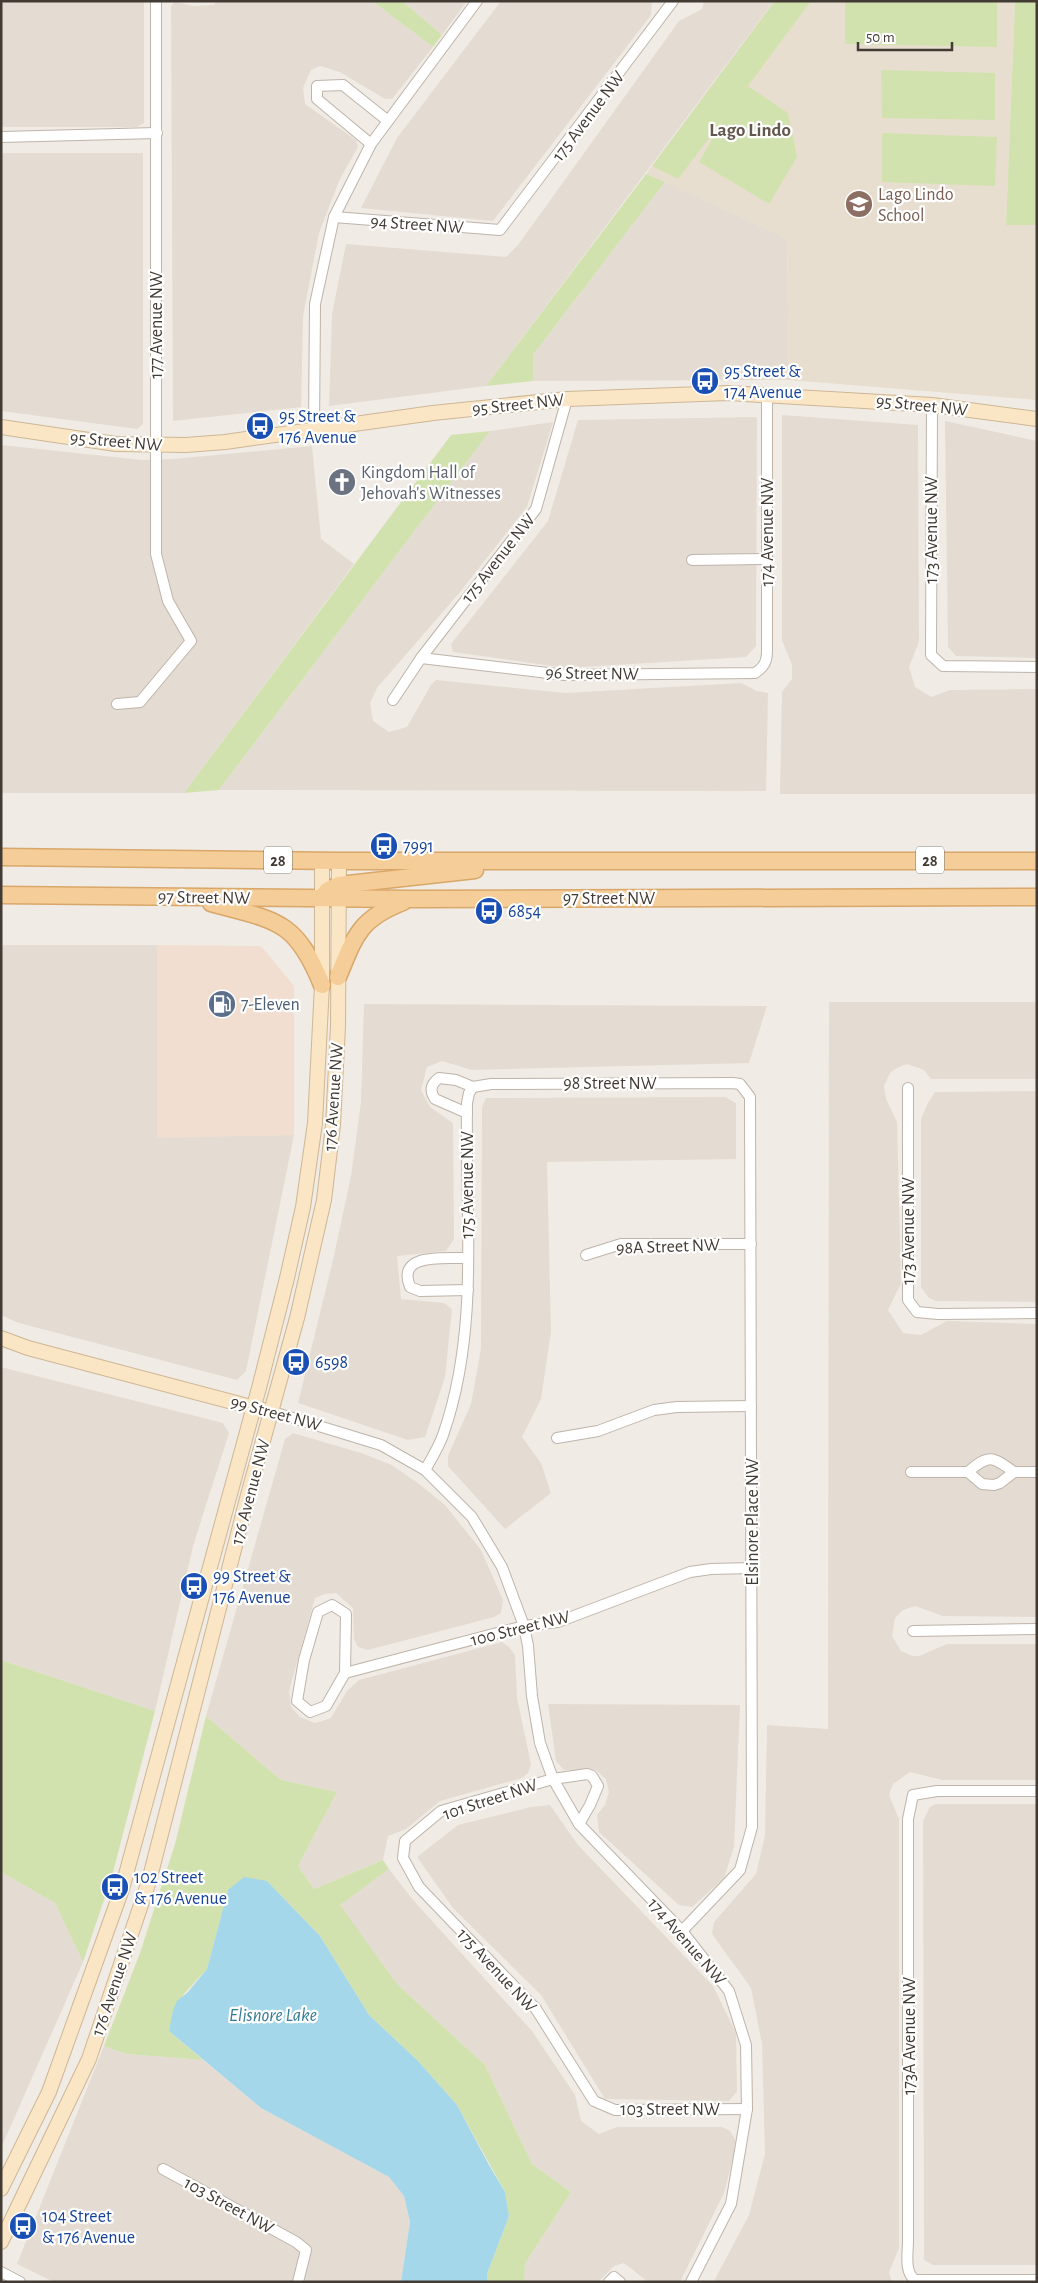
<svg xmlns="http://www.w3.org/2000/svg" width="1038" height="2283" viewBox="0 0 1038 2283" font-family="'Alegreya Sans',sans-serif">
<rect width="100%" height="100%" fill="#f0ebe4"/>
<g fill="#e4dcd2">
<path d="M7,1H144V123L137,127H1V4Z"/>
<path d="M217,1H372L433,47L392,99H385L340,72L320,66L311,70L303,88L305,104L356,140L358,147L339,181L319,233L303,316L301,407L173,421L171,6L175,2L193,6L214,5Z"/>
<path d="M402,1H467L442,35Z"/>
<path d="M501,1H652L651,15L493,221L361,208L397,138Z"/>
<path d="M704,1H774L486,386L329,406L332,314L346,244L506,257L518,245L679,21L702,9Z"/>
<path d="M1,153H143V424L137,429L1,411Z"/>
<path d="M665,182L787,238L789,380L533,381V355Z"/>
<path d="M782,415L918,425L919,642L909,667L915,687L931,697L950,690L1037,689V794H780L782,692L792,679V665L782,640Z"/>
<path d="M757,417L756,646L746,657L566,668L453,652L451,644L548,521L578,420Z"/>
<path d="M945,421L1037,441V658L956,656L948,647Z"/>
<path d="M553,422L527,507L460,592L377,688L370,703L373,721L389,732L407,727L431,685L436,680L565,693L741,683L757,691L768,693L766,791L219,790L490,431Z"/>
<path d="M1,445L142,460L173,459L312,446L321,539L354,564L184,793H1Z"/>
<path d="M1,945H157V1137L294,1135L246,1371L237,1380L19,1323L1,1315Z"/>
<path d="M829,1002H1037V1079H931L924,1070L907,1064L895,1069L890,1073L884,1086L886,1099L897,1122L901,1283L888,1310L903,1333L921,1335L947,1321L1037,1324V1617L943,1616L915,1606L903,1610L895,1618L892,1636L901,1651L913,1656H919L947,1644H1037V1780H942L910,1772L893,1784L889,1795L899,1819V2248L889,2272L892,2282H715L714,2281L749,2215L765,2154L762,2044L751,1988L712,1934L714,1922L756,1874L765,1835L767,1725L828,1729Z"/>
<path d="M364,1004L767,1006L749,1063L472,1070L442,1061L427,1067L421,1090L430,1107L453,1123L454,1239L446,1251L397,1256L401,1299L444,1303L452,1309L445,1377L425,1437L408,1440L298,1403L333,1260L351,1176L361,1102Z"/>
<path d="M1037,1091V1302L936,1301L929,1298L921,1287V1119L927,1105L935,1092Z"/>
<path d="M725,1097L736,1103V1159L547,1162L551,1332L541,1399L522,1437L541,1463L551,1493L505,1529L448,1466V1456L471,1404L481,1349L482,1107L486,1098Z"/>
<path d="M1,1367L223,1423L229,1433L193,1546L155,1711L1,1660Z"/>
<path d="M293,1433L361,1453L392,1465L419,1484L445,1505L481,1550L503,1600L501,1613L494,1617L368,1650L358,1647L354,1639L353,1608L336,1593L325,1594L315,1598L289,1691L291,1707L300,1717L315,1723L331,1718L347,1691L359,1680L502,1642L509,1647L515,1655L517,1698L531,1764L528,1773L522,1778L440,1801L406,1829L388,1836L383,1860L314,1889L298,1866L337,1792L281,1780L206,1716L285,1439Z"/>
<path d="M548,1704L740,1705L734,1847L724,1878L692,1907L679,1905L599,1832L597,1815L605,1805L609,1792L606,1779L596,1770H564L556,1761Z"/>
<path d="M936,1804H1037V2265H933L924,2260L923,1821L930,1807Z"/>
<path d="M550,1805L578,1845L713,1986L736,2033L737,2091L729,2101L605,2099L541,1995L453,1908L417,1857L458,1825L531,1807Z"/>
<path d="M389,1869L413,1900L532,2031L575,2095L581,2121L599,2134L617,2127H722L730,2131L735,2139L734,2155L724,2193L680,2282H648L624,2263L614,2266L598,2282H524L525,2264L571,2192L532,2164L485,2065L397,1984L339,1905Z"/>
<path d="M1,1872L55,1903L83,1962L1,2148Z"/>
<path d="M104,2046L127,2054L203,2060L261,2108L389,2177L404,2196L410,2222L401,2282H54L17,2264Z"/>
</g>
<path fill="#f1ded0" d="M157,945L261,946L294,986V1135L157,1138Z"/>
<path fill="#e8decf" d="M774,1H1015L1006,225H1037V400L789,380L787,238L646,174Z"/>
<g fill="#d2e2af">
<path d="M372,1H402L442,35L433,47Z"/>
<path d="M775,1H811L748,86L788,113L797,157L769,204L699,162L723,120L678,179L652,166Z"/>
<path d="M845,1H997V47L845,44Z"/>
<path d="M1015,1H1037V225H1006Z"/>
<path d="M881,70L995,73V120L882,118Z"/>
<path d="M882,133L997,137L995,186L882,182Z"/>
<path d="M646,174L665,182L533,355V381L486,386Z"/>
<path d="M490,431L219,790L184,793L451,435Z"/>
<path d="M1,1660L155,1711L112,1876L83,1962L55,1903L1,1872Z"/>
<path d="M206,1716L281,1780L337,1792L298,1866L314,1889L383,1860L389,1869L340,1905L397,1984L485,2065L532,2164L571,2192L525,2264L524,2282H487V2274L509,2216L505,2192L457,2105L418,2061L369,2015L320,1936L267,1881L228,1890L207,1969L183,1995L169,2031L203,2060L127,2054L104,2046L140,1953L175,1844Z"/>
</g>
<path fill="#a4d7e9" d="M244,1877L267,1881L320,1936L369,2015L418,2061L457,2105L489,2165L505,2192L509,2216L487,2274V2282H401L410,2222L404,2196L389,2177L261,2108L169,2031L173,2010L177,2001L188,1992L207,1969L228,1890Z"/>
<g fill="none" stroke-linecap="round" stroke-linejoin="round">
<defs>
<g id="street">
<path d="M1,137L157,133"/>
<path d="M371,144L317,99V86L343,85L388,121"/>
<path d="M334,217L500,230L673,1"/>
<path d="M932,405L931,655L943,666L1037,667"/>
<path d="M314,429L315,304L334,217L371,144L477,1"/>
<path d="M692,560L768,559"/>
<path d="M421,658L565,675L755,673C764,667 767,662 767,651V395"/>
<path d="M393,700L421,658L536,509L567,399"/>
<path d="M117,704L140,702L191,641L168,601L156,554V1"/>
<path d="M473,1087L491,1084L733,1083L740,1084L750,1097L752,1827L740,1870L682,1931"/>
<path d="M908,1088V1300L917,1312L938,1314L1037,1313"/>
<path d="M467,1113L435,1099C429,1090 431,1084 439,1078L456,1080L473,1087"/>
<path d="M586,1255L621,1244H751"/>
<path d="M467,1258C445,1259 396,1252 410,1287L420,1291L468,1290"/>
<path d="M273,1412L381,1445L425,1470L472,1517L502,1567L524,1626L528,1646L532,1696L540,1743L553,1779L579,1824L682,1931L729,1991L746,2045L747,2109L731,2204L691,2282"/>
<path d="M557,1438L598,1431L654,1410L677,1407L751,1406"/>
<path d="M425,1470C432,1458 440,1445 444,1432C480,1327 465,1212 467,1103L469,1093L473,1087"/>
<path d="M911,1472H968L982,1484L994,1485L1000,1483L1014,1472H1037"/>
<path d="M968,1472C989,1454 992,1456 1014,1472"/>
<path d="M332,1605L346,1614L345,1673L326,1706L310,1712L297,1701L304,1660L318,1612Z"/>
<path d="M913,1631L1037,1629"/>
<path d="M345,1673L524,1626L558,1622L690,1572L711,1569L752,1568"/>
<path d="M1037,1791H937L913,1795L908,1819V2241C908,2253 904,2272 915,2280H1037"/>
<path d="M579,1824L590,1805L598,1786L592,1776L587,1774L553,1779L441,1811L405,1841L403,1858L419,1887L536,2009L594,2101L615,2110L747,2109"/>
<path d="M163,2169L296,2242L306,2250L298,2282"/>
<path d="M1,2272L20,2282"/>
<path d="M609,2282L614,2277L620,2282"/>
</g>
<g id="secondary">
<path d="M1,427L116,444L186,445L225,442L433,413L567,399L728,393L932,405L1037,419"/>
<path d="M1,1338L28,1348L263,1410"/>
<path d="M1,2189L49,2092L122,1889L259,1388L287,1278L303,1207L315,1123L322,985V860"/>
<path d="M1,2242L89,2059L149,1881L248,1495L297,1318L324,1200L333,1125L338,1026L339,861"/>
</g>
<g id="primary">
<path d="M1,857L339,861H1037"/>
<path d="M1,895L412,899L1037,897"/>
<path d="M322,897L328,890L339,885L475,870"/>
<path d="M211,903C275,921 295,918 322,985"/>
<path d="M338,977C355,936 359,919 403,902"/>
</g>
</defs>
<use href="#street" stroke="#beb4aa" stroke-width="12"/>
<use href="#secondary" stroke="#cdb796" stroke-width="16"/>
<use href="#primary" stroke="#d9a769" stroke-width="19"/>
<use href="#street" stroke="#fff" stroke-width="10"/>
<use href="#secondary" stroke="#fae5c5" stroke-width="14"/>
<use href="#primary" stroke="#f5cd98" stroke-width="16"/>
</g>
<defs>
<symbol id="school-disc" viewBox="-11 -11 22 22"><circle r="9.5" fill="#8d6e63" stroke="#fff"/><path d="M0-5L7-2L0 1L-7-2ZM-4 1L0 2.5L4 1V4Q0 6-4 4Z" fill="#fff"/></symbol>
<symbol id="bus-disc" viewBox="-11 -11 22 22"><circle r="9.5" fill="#1a4fb4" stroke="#fff"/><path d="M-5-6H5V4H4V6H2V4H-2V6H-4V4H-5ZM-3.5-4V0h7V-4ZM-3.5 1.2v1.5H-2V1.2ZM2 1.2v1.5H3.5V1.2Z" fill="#fff"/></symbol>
<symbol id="church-disc" viewBox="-11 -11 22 22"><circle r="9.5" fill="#6b7280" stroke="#fff"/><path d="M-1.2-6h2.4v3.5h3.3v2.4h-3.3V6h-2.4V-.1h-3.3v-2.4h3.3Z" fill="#fff"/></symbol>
<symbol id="fuel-disc" viewBox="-11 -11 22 22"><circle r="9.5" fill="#5c6f8a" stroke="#fff"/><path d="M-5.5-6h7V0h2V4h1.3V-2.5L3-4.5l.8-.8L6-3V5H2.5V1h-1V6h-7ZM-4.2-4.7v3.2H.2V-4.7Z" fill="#fff"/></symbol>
</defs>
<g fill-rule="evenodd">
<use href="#school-disc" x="843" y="188" width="32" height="32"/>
<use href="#bus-disc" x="689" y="365" width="32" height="32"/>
<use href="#bus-disc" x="244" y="410" width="32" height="32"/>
<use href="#church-disc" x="326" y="466" width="32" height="32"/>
<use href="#bus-disc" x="368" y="830" width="32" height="32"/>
<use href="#bus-disc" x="473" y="895" width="32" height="32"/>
<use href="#fuel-disc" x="206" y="988" width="32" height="32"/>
<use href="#bus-disc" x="280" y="1346" width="32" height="32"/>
<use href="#bus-disc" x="178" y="1570" width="32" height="32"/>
<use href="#bus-disc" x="99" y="1871" width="32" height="32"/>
<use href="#bus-disc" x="7" y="2210" width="32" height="32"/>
</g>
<g text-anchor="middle" stroke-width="4.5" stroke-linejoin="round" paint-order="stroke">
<g fill="#fff" stroke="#7b7671" stroke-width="1">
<rect x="264" y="846.5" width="28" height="27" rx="4"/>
<rect x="916" y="846.5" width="28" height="27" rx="4"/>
</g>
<g font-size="16" font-weight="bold" fill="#423b34">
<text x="278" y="866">28</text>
<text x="930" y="866">28</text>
</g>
<g font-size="18" fill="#423b34" stroke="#fff">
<text transform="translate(588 116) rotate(-53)" y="6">175 Avenue NW</text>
<text transform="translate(417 224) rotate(4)" y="6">94 Street NW</text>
<text transform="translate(156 325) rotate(-90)" y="6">177 Avenue NW</text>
<text transform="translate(518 404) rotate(-6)" y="6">95 Street NW</text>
<text transform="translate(922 405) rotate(6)" y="6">95 Street NW</text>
<text transform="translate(116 441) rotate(5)" y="6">95 Street NW</text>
<text transform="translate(931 530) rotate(-90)" y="6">173 Avenue NW</text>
<text transform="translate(767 532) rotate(-90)" y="6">174 Avenue NW</text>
<text transform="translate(498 558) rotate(-52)" y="6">175 Avenue NW</text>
<text transform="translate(592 673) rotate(1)" y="6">96 Street NW</text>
<text transform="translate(204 897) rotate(1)" y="6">97 Street NW</text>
<text x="609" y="904">97 Street NW</text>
<text x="610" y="1089">98 Street NW</text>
<text transform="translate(333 1097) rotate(-86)" y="6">176 Avenue NW</text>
<text transform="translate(467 1185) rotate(-90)" y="6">175 Avenue NW</text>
<text transform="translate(908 1231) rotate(-90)" y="6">173 Avenue NW</text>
<text transform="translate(668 1246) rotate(-2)" y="6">98A Street NW</text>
<text transform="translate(276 1413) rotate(15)" y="6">99 Street NW</text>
<text transform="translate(250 1492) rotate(-75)" y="6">176 Avenue NW</text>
<text transform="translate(752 1522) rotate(-90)" y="6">Elsinore Place NW</text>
<text transform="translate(520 1628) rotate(-14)" y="6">100 Street NW</text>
<text transform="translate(490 1799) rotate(-18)" y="6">101 Street NW</text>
<text transform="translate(687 1941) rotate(49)" y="6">174 Avenue NW</text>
<text transform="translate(497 1970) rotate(47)" y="6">175 Avenue NW</text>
<text transform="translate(114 1984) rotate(-71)" y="6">176 Avenue NW</text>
<text transform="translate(909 2036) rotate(-90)" y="6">173A Avenue NW</text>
<text x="670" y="2115">103 Street NW</text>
<text transform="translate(229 2205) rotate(29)" y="6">103 Street NW</text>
</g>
<g font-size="18" fill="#785e54" stroke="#fff" text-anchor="start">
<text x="878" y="200">Lago Lindo<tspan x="878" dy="21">School</tspan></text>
</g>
<g font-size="18" fill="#164399" stroke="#fff" text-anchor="start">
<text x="724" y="377">95 Street &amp;<tspan x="724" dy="21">174 Avenue</tspan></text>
<text x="279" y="422">95 Street &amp;<tspan x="279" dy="21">176 Avenue</tspan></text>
<text x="403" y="852">7991</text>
<text x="508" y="917">6854</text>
<text x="315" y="1368">6598</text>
<text x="213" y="1582">99 Street &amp;<tspan x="213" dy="21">176 Avenue</tspan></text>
<text x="134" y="1883">102 Street<tspan x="134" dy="21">&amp; 176 Avenue</tspan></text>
<text x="42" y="2222">104 Street<tspan x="42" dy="21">&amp; 176 Avenue</tspan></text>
</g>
<g font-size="18" fill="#5b616d" stroke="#fff" text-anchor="start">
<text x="361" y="478">Kingdom Hall of<tspan x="361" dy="21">Jehovah's Witnesses</tspan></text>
</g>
<g font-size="18" fill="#4e5e75" stroke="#fff" text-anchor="start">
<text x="241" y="1010">7-Eleven</text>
</g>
<g font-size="19" font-weight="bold" fill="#64574d" stroke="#fff">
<text x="750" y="136">Lago Lindo</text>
</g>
<g font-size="19" font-style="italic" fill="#337a95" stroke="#fff">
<text x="273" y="2021">Elisnore Lake</text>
</g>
</g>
<rect width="1038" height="2283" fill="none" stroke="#423b34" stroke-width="5"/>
<path d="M858 42v8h94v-8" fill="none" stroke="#423b34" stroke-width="2.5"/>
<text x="866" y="42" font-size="15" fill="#423b34" stroke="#ffffff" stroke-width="4" paint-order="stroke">50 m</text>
</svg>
